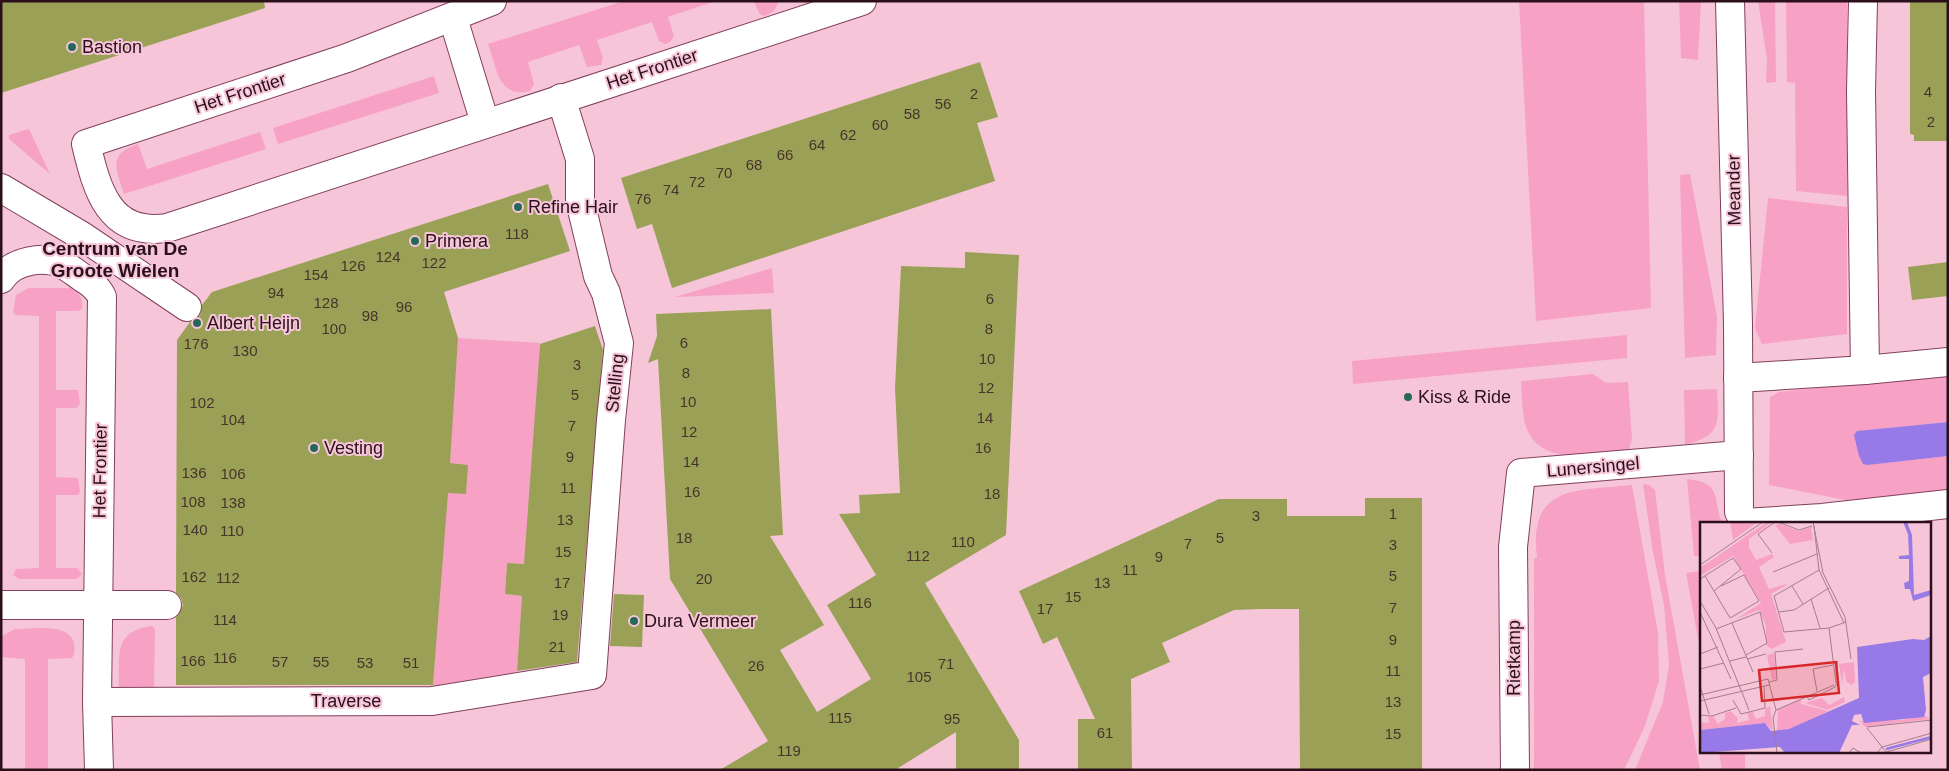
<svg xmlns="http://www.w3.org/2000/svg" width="1949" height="771" viewBox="0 0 1949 771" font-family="Arial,sans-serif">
<rect width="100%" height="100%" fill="#f6c6d8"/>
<g fill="#f7a2c4">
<path d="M624,1H716L668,17L674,36L670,42L665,44L659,41L652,22L597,40L603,58L601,65L587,67L579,45L528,62L534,84L530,91C498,99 497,68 488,44Z"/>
<path d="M754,1H778C777,10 771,14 763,16L759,13Z"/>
<path d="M1519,1H1644L1651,308L1536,321Z"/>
<path d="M1679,1H1701L1698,60L1681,58Z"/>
<path d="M1758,1H1775L1776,82L1766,83L1767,59Z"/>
<path d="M1786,1H1847V196L1796,191L1795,83L1787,82Z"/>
<path d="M434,76L439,93L278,144L273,128Z"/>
<path d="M28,129L30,131L50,174L9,139V135Z"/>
<path d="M260,132L266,149L124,194C116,169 107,154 138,144L147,169Z"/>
<path d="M1690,174L1717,317L1716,355L1685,358L1680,175Z"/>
<path d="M1768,198L1847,207V334L1762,344L1755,328Z"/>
<path d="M772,268L774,293L675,297Z"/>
<path d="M29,288H71C79,292 84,299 82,309L78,311H56V390H78L80,404L76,408H56V477L78,478L80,492L78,495H56V568H77L82,574L77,579H19L13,575L16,569L39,568V316L15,315L13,312L16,295Z"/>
<path d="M1627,335V358L1353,384L1352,361Z"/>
<path d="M458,338L540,343L525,564L507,563L505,594L522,596L517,673L433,686Z"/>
<path d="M1593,374L1606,383L1628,382L1632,439L1629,450C1593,454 1534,470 1524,419C1522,407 1522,394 1521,381Z"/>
<path d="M1948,374V422L1858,431L1868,465L1948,456V495L1866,504L1769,485L1770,397L1779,392Z"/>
<path d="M1717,389C1718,423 1723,435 1685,445L1684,390Z"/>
<path d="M1687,479C1724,483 1712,499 1722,523L1702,524L1701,556H1694Z"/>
<path d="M1643,484L1649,485L1655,490L1665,575L1700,770H1635L1663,702L1669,665L1664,605L1653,553Z"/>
<path d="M1632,485L1658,633L1659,681L1645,726L1624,770H1534V559L1537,557C1528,484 1577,491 1632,485Z"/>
<path d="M1701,571H1702L1701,655L1686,573Z"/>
<path d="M152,626L155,629L154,689H119C120,657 112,631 152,626Z"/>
<path d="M15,629C31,629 69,622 74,643C75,649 75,654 72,658L48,659V770H25V659L1,657L2,636Z"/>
<path d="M1719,752H1745V770H1722Z"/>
</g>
<path fill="#977ae7" d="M1948,422V456L1868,465L1863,464L1859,456L1854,435L1857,431Z"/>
<g fill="#9aa157">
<path d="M1,1H264L265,8L1,93Z"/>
<path d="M1910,1H1948V141H1914V135L1910,134Z"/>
<path d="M980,62L998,117L977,123L995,181L672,288L652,224L637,229L621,178Z"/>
<path d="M548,184L570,251L444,292L458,338L450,463L468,465L466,494L448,493L433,685H176V617L183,605L181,598L176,593L177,340L190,322L200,316L202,305L212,292Z"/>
<path d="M965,252L1019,255L1006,535L925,583L1019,740V770H956V732L895,770H720L768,741L670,579L658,359L648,363L657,336L656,314L771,309L783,535L770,536L824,625L780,650L817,712L871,679L827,605L876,575L839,514L860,513L859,495L900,493L895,388L901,266L965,268Z"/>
<path d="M1948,262V296L1912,300L1908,267Z"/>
<path d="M595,326L603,350L577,662L517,671L522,596L505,594L507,563L524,564L540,344Z"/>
<path d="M1365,498H1422V770H1300L1299,609H1261L1234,610L1162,643L1170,662L1131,679L1132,770H1078V719H1095L1057,637L1043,644L1019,591L1219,499H1287V516H1365Z"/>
<path d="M614,594L644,595L642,647L610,646Z"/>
</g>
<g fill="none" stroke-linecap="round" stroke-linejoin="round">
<defs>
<g id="minor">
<path d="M492,1L347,58L86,144C97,189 108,236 167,228L862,1"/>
<path d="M1730,1L1738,324L1739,512L1746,523L1822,518L1948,504"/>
<path d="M1863,1L1861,91L1865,370"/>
<path d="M453,18L485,123"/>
<path d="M1,188L82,236L187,307"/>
<path d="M1,279C13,260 45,255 64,265C71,269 77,274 83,278C91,283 98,288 102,297L97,702L99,770"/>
<path d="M1738,378L1865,370L1948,362"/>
<path d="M1,605H167"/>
<path d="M97,702L432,701L592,675L611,420L619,343L606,293L598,276L580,201V159L561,98"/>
<path d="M1515,770L1513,547L1521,473L1739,455"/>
</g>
</defs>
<use href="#minor" stroke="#813f5c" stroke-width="30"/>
<use href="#minor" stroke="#fff" stroke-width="28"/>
</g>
<g fill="#266857" stroke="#f6c6d8" stroke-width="2">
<circle cx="72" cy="47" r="5"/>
<circle cx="518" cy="207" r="5"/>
<circle cx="415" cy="241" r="5"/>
<circle cx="197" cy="323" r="5"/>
<circle cx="1408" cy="397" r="5"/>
<circle cx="314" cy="448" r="5"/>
<circle cx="634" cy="621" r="5"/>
</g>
<g text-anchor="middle" stroke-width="4" stroke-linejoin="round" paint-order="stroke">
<g font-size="15" fill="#47342b">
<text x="1928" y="97">4</text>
<text x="974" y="99">2</text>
<text x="943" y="109">56</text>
<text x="912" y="119">58</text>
<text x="1931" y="127">2</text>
<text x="880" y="130">60</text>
<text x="848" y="140">62</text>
<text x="817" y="150">64</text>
<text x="785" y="160">66</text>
<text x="754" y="170">68</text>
<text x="724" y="178">70</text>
<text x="697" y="187">72</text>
<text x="671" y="195">74</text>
<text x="643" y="204">76</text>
<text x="517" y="239">118</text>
<text x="388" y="262">124</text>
<text x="434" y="268">122</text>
<text x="353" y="271">126</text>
<text x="316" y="280">154</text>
<text x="276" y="298">94</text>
<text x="990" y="304">6</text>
<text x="326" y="308">128</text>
<text x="404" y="312">96</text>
<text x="370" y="321">98</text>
<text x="334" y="334">100</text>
<text x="989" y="334">8</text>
<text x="684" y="348">6</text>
<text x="196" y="349">176</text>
<text x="245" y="356">130</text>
<text x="987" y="364">10</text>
<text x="577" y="370">3</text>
<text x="686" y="378">8</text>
<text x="986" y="393">12</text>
<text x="575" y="400">5</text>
<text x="688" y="407">10</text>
<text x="202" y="408">102</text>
<text x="985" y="423">14</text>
<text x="233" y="425">104</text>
<text x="572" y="431">7</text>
<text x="689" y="437">12</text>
<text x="983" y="453">16</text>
<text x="570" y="462">9</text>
<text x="691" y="467">14</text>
<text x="194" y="478">136</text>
<text x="233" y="479">106</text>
<text x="568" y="493">11</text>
<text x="692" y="497">16</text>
<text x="992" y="499">18</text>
<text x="193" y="507">108</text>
<text x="233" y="508">138</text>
<text x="1393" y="519">1</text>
<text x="1256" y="521">3</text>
<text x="565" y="525">13</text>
<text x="195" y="535">140</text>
<text x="232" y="536">110</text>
<text x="684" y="543">18</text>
<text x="1220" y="543">5</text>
<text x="963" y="547">110</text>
<text x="1188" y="549">7</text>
<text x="1393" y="550">3</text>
<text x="563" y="557">15</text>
<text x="918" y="561">112</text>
<text x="1159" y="562">9</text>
<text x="1130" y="575">11</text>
<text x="1393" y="581">5</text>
<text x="194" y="582">162</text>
<text x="228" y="583">112</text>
<text x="704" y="584">20</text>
<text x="562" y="588">17</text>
<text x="1102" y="588">13</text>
<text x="1073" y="602">15</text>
<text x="860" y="608">116</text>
<text x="1393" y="613">7</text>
<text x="1045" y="614">17</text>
<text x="560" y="620">19</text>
<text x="225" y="625">114</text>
<text x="1393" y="645">9</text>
<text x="557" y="652">21</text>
<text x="225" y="663">116</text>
<text x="193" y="666">166</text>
<text x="280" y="667">57</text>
<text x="321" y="667">55</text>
<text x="365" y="668">53</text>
<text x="411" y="668">51</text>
<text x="946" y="669">71</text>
<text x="756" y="671">26</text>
<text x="1393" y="676">11</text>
<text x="919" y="682">105</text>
<text x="1393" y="707">13</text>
<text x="840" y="723">115</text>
<text x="952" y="724">95</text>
<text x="1105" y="738">61</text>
<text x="1393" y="739">15</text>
<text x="789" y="756">119</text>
</g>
<g font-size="18" fill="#2b101c" stroke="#f6c6d8" text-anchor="start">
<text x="82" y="53">Bastion</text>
<text x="528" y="213">Refine Hair</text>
<text x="425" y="247">Primera</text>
<text x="207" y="329">Albert Heijn</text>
<text x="1418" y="403">Kiss &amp; Ride</text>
<text x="324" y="454">Vesting</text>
<text x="644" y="627">Dura Vermeer</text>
</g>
<g font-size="18" fill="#2b101c" stroke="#f6c6d8">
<text transform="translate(652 69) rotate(-18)" y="6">Het Frontier</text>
<text transform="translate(240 93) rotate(-18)" y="6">Het Frontier</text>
<text transform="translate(1734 190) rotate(-91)" y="6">Meander</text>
<text transform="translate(615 383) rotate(-84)" y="6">Stelling</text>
<text transform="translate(1593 467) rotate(-5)" y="6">Lunersingel</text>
<text transform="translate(100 471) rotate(-89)" y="6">Het Frontier</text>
<text transform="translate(1514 658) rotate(-90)" y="6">Rietkamp</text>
<text x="346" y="707">Traverse</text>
</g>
<g font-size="19" font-weight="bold" fill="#2b101c" stroke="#f6c6d8">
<text x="115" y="255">Centrum van De<tspan x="115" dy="22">Groote Wielen</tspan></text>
</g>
</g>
<g transform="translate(1700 522)">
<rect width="231" height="231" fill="#f6c6d8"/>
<path d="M30,0H58L33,18ZM67,0H72L49,17V25L56,38L72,32L74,35L59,45L69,67L90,61L71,72L86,120L71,127L66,123V103L59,88L36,97L61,81L33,34L0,54V46ZM80,2L99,9L111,5L113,18L90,22L75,3ZM74,131L76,157L72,158L67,133ZM154,140L155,160L151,163L146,159L144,147L142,163L139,142ZM144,175L145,180L128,188L105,181L122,176L129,183ZM101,177V182L128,189L99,205L77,209L78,187ZM70,184L73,209L65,201L0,208V200L9,201L8,195L13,194L18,202L25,197V191L31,189L38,197L37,201L49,198L47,190H53L56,197L65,194V187ZM224,193L230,197L165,205L160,199L202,198Z" fill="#f7a2c4"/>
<path d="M203,0H207L212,13L214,73L231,68V73L213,79L221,110L210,67H205L204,61L209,59V37H199V34L209,33L208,12ZM231,114V151L223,155L226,188L224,195L164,201L161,192L154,193L152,199L160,203H152L139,231H85L80,225L0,231V208L65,201L71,209L89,207L159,176L157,125L213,117L224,118Z" fill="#977ae7"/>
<path fill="none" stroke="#977ae7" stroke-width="2.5" d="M186,227L232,215"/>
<path fill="none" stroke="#a57d8d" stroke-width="1" d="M78,0L99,8L112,4M113,0L123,51L145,95L151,137M114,4L119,48L144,101M72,31L58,12L75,0M0,43L63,0M119,48L74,74L84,110L129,106L146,100M73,50L117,32M5,54L30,96L59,79L44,53L21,64M0,57L33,36L41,47L14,69M92,64L103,82M111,77L120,106M0,79L16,106L49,188M0,90L31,157M79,90L94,88L129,66M32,101L53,150M129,106L136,161M16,107L60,90L67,121L46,133M0,132L18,125M47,137L66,132M30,139L46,135M0,147L24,141M69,160L77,158L75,130L103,127M0,164L9,192M117,169L113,147L133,143M0,173L68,157L76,188L73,196L77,231M107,174L109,178L135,165L138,159L137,139M33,178L41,192L65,186L64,164M0,179L69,163M76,188L134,163M0,193L12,194L36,186M167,205L232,198M167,206L186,230M149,231L153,226L161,231M177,231L182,225L232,211M183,231L232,217"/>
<path fill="#d62828" fill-opacity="0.15" stroke="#d62828" stroke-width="2.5" d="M136,140L139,171L62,179L59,148Z"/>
<rect width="231" height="231" fill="none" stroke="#2b101c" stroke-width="2.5"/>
</g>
<rect width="1949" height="771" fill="none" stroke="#2b101c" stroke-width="5"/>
</svg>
